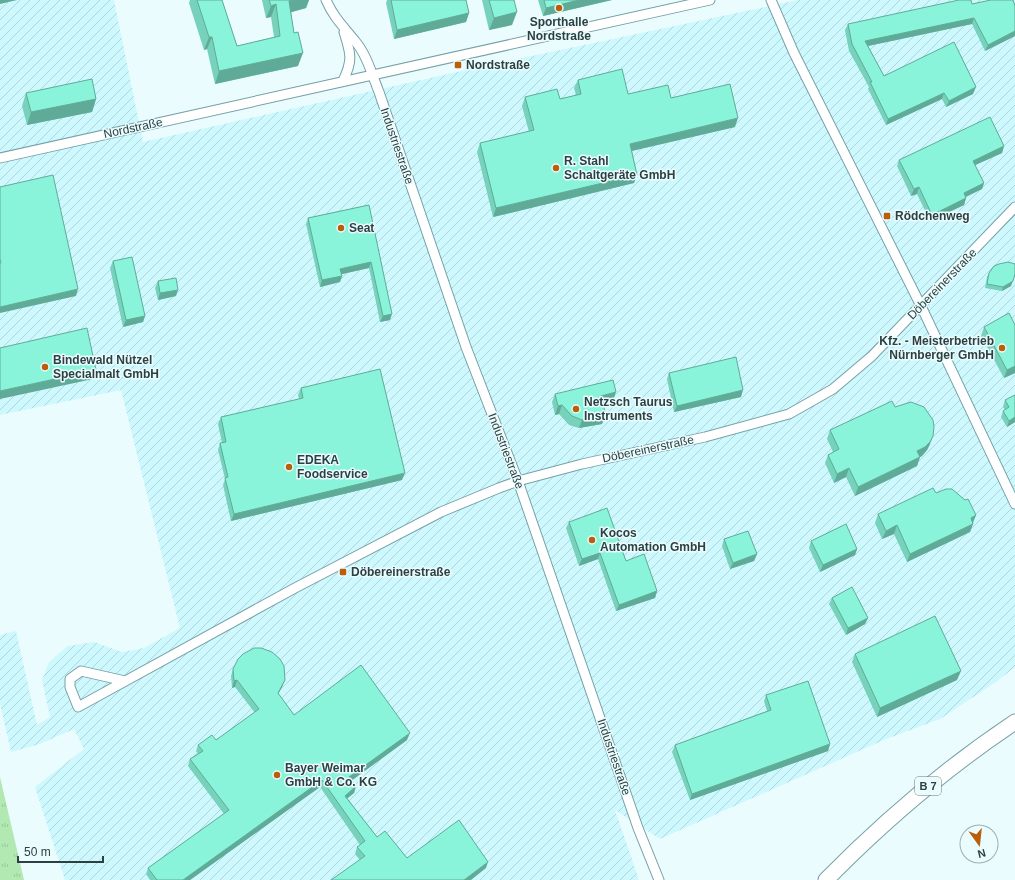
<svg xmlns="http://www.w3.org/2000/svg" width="1015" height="880" viewBox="0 0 1015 880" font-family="Helvetica,sans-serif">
<defs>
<pattern id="industrial-furrows" width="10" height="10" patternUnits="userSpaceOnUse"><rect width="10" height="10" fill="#cdf9fe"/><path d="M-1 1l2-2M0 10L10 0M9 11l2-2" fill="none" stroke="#b0d6db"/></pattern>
<pattern id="grass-tufts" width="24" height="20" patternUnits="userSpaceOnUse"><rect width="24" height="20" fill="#b2e9b2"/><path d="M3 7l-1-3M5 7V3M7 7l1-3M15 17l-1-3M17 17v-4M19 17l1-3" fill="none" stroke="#99c99a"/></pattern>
</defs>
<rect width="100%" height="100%" fill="#eafcfe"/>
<path fill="url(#industrial-furrows)" d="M0,0H114L143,142L475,68L798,0H1015V667L996,682L940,719L884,740L660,839L615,810L639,880H65L35,787L84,749L74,729L40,744L11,752L0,704V635L16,631L37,725L50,717L42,680L49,662L68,646L94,642L122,652L144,648L180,628L121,390L0,415Z"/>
<path fill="url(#grass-tufts)" d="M0,777L24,880H0Z"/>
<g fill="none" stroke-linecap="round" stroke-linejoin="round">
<defs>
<g id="minor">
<path d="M326,0C334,18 343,26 355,41C367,55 372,75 379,92L466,347L518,481L638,828L659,880"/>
<path d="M771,0L794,53L921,306L1015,504"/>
<path d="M343,81C353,60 351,54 344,32"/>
<path d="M0,158L710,0"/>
<path d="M125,681L81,671L70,679V687L78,707L295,588L441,512L499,488L518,481L582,464L705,437L789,414L833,389L872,356L1015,207"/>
</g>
<path id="primary" d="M826,880C884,821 946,768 1015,722"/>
</defs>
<use href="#minor" stroke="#76a1a7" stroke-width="11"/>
<use href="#primary" stroke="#76a1a7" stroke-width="17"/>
<use href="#minor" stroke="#fff" stroke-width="9"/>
<use href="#primary" stroke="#fff" stroke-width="15"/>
</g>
<g fill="#76d2bb">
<path d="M190,0H222L237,46L274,37L271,17L266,18L262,0H309L306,8L291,12L298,66L215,84L207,49L204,50L189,3Z"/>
<path d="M387,0H466L469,13L466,22L394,39L386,3Z"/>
<path d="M482,0H514L512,25L489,30Z"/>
<path d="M538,0H612L543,16Z"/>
<path d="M1015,6V36L985,51L972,24L868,46L884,76L973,94L946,107L942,99L886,125L868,89L869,87L849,51L845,30L848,24Z"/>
<path d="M578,80L628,94L671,98L735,127L632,151L637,175L634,183L493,217L477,152L480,143L529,132L522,106L525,97L560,99L576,95L574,88Z"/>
<path d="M26,93L96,99L92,112L27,125L22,106Z"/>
<path d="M1004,146L1002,153L975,165L984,183L982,189L966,197V198L964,205L930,221L917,194L911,196L897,166L899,160Z"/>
<path d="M369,205L390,320L380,322L369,268L342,274V276L340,282L320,287L306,224L308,218Z"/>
<path d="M113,261L145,316L143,322L123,327L110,268Z"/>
<path d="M989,273L1011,286L1002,291L985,288L987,277Z"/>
<path d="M158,281L176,296L158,300L155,288Z"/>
<path d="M1015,325V373L1004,378L981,336L984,327Z"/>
<path d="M669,373L741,397L674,412L667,379Z"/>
<path d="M301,388L402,480L231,521L223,485L225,479L218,450L220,443H222L218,424L221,417L299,399L298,395Z"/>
<path d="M555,394L613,401L603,403L602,424L579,428L569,425L559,414L555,415L552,402Z"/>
<path d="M1015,395V422L1007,427L1001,417L1003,411L1005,410L1003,407L1005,400Z"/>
<path d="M895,407L930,444L927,450L922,456L920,457L917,466L855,496L846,477L834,483L825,463L828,455L833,452L827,439L830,430Z"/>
<path d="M936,493L976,515L970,532L907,562L894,534L882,539L875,523L878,514Z"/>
<path d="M569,522L626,561L657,591L655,598L616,611L598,559L579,566L566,528Z"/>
<path d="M724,539L757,554L754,561L730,569L722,546Z"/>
<path d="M811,541L857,549L855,555L820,572L809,548Z"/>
<path d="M832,598L868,618L865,624L846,635L829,604Z"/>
<path d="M855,654L957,680L877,717L852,662Z"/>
<path d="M233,669L285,680L282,687L278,694L294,715L407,740L352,780L356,786L354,793L347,798L377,837L407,858L486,868L360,860L355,854L357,847L360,845L320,787L190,880H150L146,874L148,868L224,814L188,766L190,759L198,754L196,751L198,745L216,740L255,713L235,687L232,688L231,676Z"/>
<path d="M766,695L830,744L828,751L690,800L672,752L675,745L767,711L764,701Z"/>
</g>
<g fill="#60ab98">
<path d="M0,0H17L0,4Z"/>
<path d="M293,0H309L306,8L285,14L289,1Z"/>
<path d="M579,0H612L543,16L546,8Z"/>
<path d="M276,4L271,17L266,18L271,6Z"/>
<path d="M517,12L512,25L489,30L494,18Z"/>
<path d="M469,13L466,22L394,39L397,30Z"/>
<path d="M974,18L972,24L863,47L865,41Z"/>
<path d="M1015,31V36L985,51L988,45Z"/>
<path d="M209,37H212L207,49L204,50Z"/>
<path d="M303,53L298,66L215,84L219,71Z"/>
<path d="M976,87L973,94L946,107L949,101Z"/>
<path d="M944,93L942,99L886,125L888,119Z"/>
<path d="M96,99L92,112L27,125L31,112Z"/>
<path d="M738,118L735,127L627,152L630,144Z"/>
<path d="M1004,146L1002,153L971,167L973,161Z"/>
<path d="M637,175L634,183L493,217L496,208Z"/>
<path d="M984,183L982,189L961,199L964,193Z"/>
<path d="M919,187L917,194L911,196L914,189Z"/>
<path d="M966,198L964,205L930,221L932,215Z"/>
<path d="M371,262L369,268L338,275L340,269Z"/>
<path d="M342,276L340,282L320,287L322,280Z"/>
<path d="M1013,281L1011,286L1002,291L1003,287Z"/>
<path d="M78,289L76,296L0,313V307Z"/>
<path d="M178,290L176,296L158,300L160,293Z"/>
<path d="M392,314L390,320L380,322L383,316Z"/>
<path d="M145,316L143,322L123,327L126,320Z"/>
<path d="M1015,366V373L1004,378L1007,370Z"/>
<path d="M96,370L93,379L0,399V391Z"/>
<path d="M743,390L741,397L674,412L677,406Z"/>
<path d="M616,392L613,401L598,404L601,396Z"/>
<path d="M562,405L559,414L555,415L558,406Z"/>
<path d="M606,416L602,424L579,428L582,420Z"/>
<path d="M1015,417V422L1007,427L1009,421Z"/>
<path d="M933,436L930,444L927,450L922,456L914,460L917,451Z"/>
<path d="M920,457L917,466L855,496L858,487Z"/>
<path d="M849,468L846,477L834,483L837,474Z"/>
<path d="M405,473L402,480L231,521L234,514Z"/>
<path d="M976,515L972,524L971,518Z"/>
<path d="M973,524L970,532L907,562L910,554Z"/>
<path d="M897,525L894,534L882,539L886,531Z"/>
<path d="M857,549L855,555L820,572L823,565Z"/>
<path d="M600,553L598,559L579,566L582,559Z"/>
<path d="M757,554L754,561L730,569L733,563Z"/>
<path d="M657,591L655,598L616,611L619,605Z"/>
<path d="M868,618L865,624L846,635L848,628Z"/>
<path d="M961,671L957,680L877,717L880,708Z"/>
<path d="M237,680L235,687L232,688L234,681Z"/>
<path d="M285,680L282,687L275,700L278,693Z"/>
<path d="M410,733L407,740L347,784L349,777Z"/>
<path d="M830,744L828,751L690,800L692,794Z"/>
<path d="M322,780L320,787L190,880H183Z"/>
<path d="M356,786L354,793L343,802L345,796Z"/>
<path d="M488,862L486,868L471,880H464Z"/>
</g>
<g fill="#89f4d9" stroke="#60ab98">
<path d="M197,0H222L237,46L280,36L276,4L271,6L269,0H293L289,1L294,33L298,32L303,53L219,71L212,37H209Z"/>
<path d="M391,0H466L469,13L397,30Z"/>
<path d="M489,0H514L517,12L494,18Z"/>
<path d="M544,0H579L546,8Z"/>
<path d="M959,0H971L972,4L991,0H1013L1015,6V31L988,45L974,18L865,41L884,76L954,42L976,87L949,101L944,93L888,119L870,82H872L852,44L848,24Z"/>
<path d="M622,69L628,94L668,85L671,98L730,84L738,118L630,144L637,175L496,208L480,143L534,130L525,97L557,89L560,99L581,94L578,80Z"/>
<path d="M92,79L96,99L31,112L26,93Z"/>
<path d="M990,117L1004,146L973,161L984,183L964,193L966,198L932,215L919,187L914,189L899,160Z"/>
<path d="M53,175L78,289L0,307V263H1L0,259V187Z"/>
<path d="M369,205L392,314L383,316L371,262L340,269L342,276L322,280L308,218Z"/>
<path d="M132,257L145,316L126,320L113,261Z"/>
<path d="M1008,262L1015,264V274L1013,281L1003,287L987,284L989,273L994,266L999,264Z"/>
<path d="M176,278L178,290L160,293L158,281Z"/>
<path d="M1009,313L1015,325V366L1007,370L984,327Z"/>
<path d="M87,328L96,370L0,391V348Z"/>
<path d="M736,357L743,390L677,406L669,373Z"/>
<path d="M380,369L405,473L234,514L225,478L228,477L220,443L226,442L221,417L303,398L301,388Z"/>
<path d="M613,380L616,392L601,396L606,416L582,420L572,416L562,405L558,406L555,394Z"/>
<path d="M1015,395V417L1009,421L1003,411L1009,407L1005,400Z"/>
<path d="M892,401L895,407L911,402L924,407L933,420L934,427L933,436L930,442L925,447L917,451L920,457L858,487L849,468L837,474L828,455L839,449L830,430Z"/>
<path d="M933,488L936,493L946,489H952L965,500L968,499L976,515L971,518L973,524L910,554L897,525L886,531L878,514Z"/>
<path d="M607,508L626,561L644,554L657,591L619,605L600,553L582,559L569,522Z"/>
<path d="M846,524L857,549L823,565L811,541Z"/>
<path d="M748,531L757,554L733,563L724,539Z"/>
<path d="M852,587L868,618L848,628L832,598Z"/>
<path d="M935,616L961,671L880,708L855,654Z"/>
<path d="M254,648H261L272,652L280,659L284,666L285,680L278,693L294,715L361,665L410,733L349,777L356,786L345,796L377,837L385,831L407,858L459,820L488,862L464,880H331L365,856L357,847L365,841L322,780L183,880H157L148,868L229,810L190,759L203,751L198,745L212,735L216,740L259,709L237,680L234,681L233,669L238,659L243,654Z"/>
<path d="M808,681L830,744L692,794L675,745L771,710L766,695Z"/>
</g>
<g fill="#bb5e0a" stroke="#eafcfe" stroke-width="1.5">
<circle cx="559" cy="8" r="4"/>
<rect x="454" y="61" width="8" height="8" rx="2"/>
<circle cx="556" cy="168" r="4"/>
<rect x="883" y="212" width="8" height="8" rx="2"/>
<circle cx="341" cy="228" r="4"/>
<circle cx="1002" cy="348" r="4"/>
<circle cx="45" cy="367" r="4"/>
<circle cx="576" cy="409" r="4"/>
<circle cx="289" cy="467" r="4"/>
<circle cx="592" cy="540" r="4"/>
<rect x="339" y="568" width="8" height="8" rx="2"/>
<circle cx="277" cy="775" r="4"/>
</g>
<g text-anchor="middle" stroke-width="3" stroke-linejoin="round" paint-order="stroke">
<rect fill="#eafcfe" stroke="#65787a" stroke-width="1" x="915" y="777" width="26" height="18" rx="3"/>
<g font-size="11" font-weight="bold" fill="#2c3f41">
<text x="928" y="790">B 7</text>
</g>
<g font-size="12" font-weight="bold" fill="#2c3f41" stroke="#eafcfe" text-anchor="start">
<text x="559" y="26" text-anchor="middle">Sporthalle<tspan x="559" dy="14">Nordstraße</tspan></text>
<text x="466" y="69">Nordstraße</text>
<text x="564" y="165">R. Stahl<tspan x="564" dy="14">Schaltgeräte GmbH</tspan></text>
<text x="895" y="220">Rödchenweg</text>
<text x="349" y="232">Seat</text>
<text x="994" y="345" text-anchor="end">Kfz. - Meisterbetrieb<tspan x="994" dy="14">Nürnberger GmbH</tspan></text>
<text x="53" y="364">Bindewald Nützel<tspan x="53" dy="14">Specialmalt GmbH</tspan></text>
<text x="584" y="406">Netzsch Taurus<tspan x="584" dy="14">Instruments</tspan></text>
<text x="297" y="464">EDEKA<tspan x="297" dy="14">Foodservice</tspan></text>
<text x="600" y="537">Kocos<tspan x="600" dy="14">Automation GmbH</tspan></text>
<text x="351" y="576">Döbereinerstraße</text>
<text x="285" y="772">Bayer Weimar<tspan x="285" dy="14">GmbH &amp; Co. KG</tspan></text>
</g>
<g font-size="12" fill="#2c3f41" stroke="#eafcfe">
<text transform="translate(133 128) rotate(-12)" y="4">Nordstraße</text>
<text transform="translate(397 146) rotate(71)" y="4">Industriestraße</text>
<text transform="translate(942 284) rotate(-46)" y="4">Döbereinerstraße</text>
<text transform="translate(648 449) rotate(-12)" y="4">Döbereinerstraße</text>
<text transform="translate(506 451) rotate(69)" y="4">Industriestraße</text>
<text transform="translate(614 757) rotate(71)" y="4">Industriestraße</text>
</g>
</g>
<g transform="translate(979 844) rotate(165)"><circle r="19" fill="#eafcfe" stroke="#9eb0b2"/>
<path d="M0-3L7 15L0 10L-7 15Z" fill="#bb5e0a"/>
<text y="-6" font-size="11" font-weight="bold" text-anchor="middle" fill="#2c3f41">N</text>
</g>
<path d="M18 856v6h85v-6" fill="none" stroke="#2c3f41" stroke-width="2"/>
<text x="24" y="856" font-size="12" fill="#2c3f41" stroke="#eafcfe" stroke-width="3" paint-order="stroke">50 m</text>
</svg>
